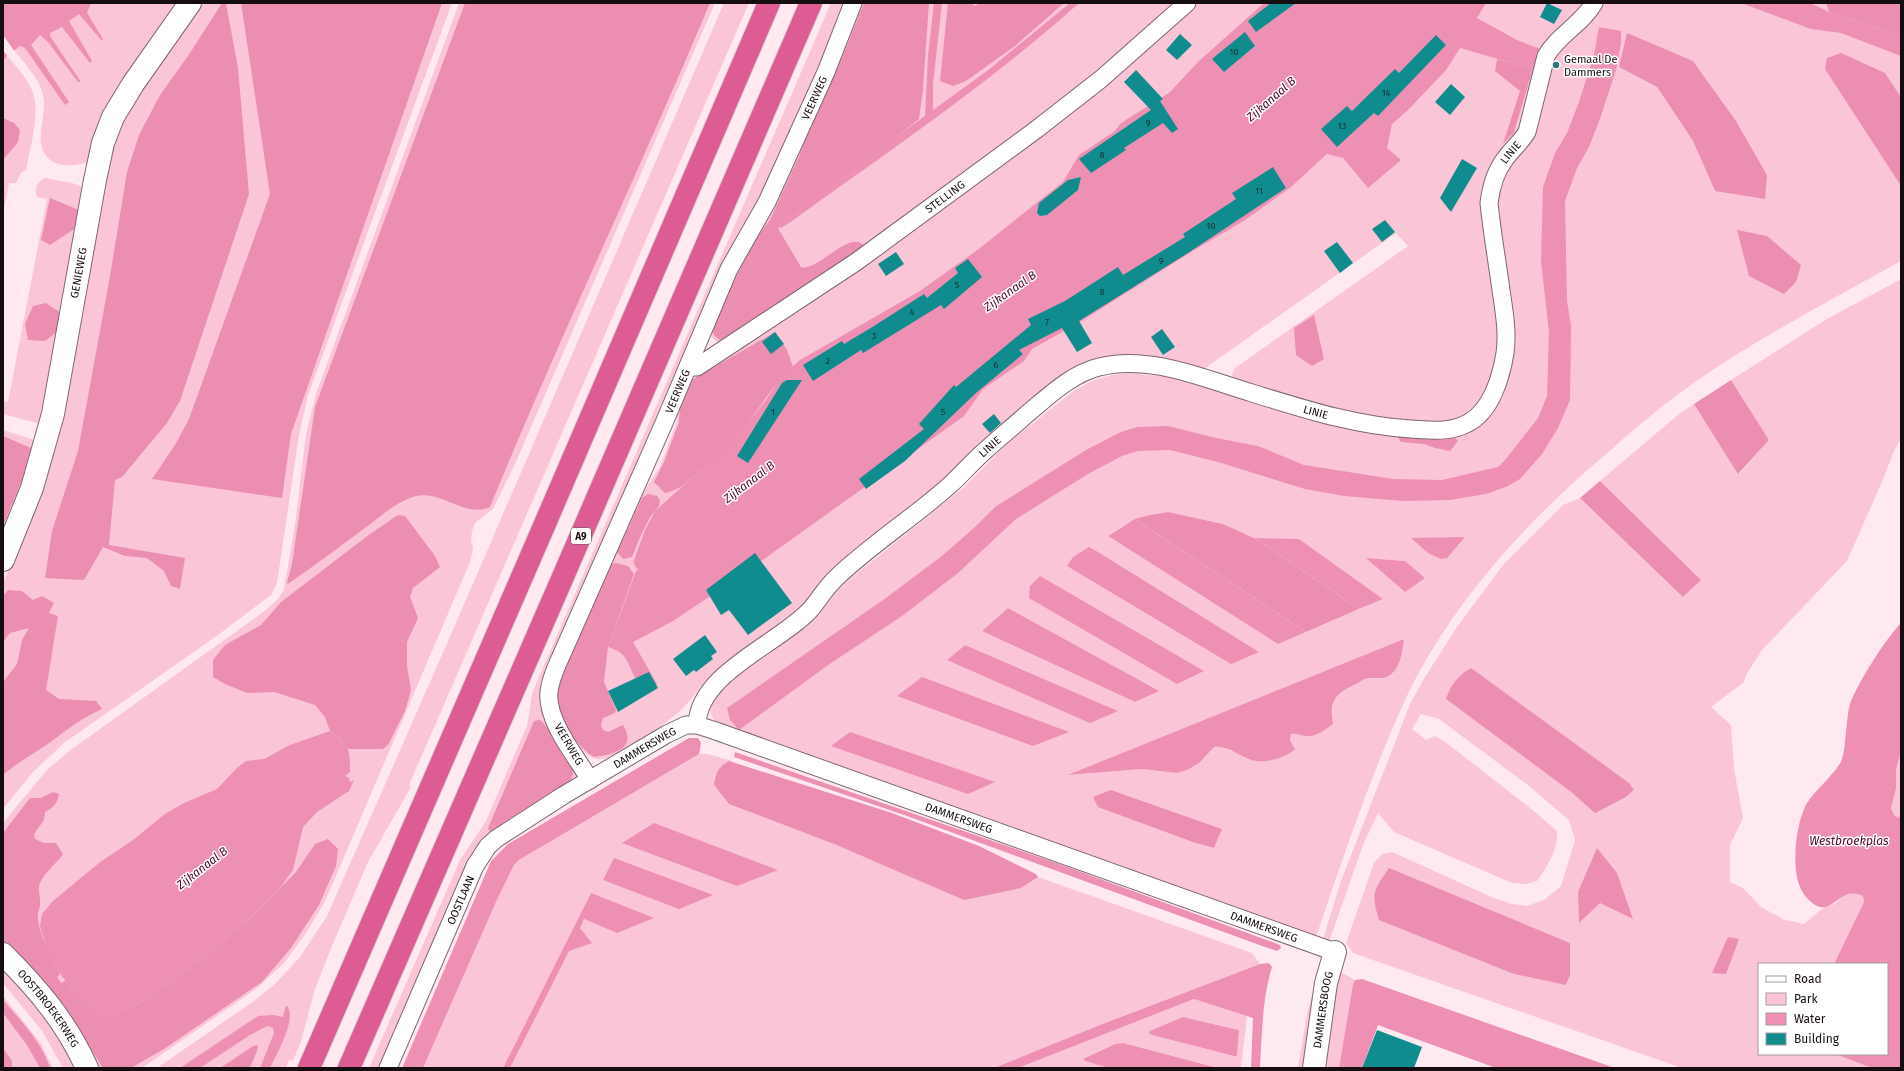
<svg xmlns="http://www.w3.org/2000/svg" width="1904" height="1071" viewBox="0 0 1904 1071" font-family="'Fira Sans',sans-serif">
<rect width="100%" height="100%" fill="#fee9f0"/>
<g fill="#fac5d7" fill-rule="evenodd">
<path d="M3,3H182L89,162C78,166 57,168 48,158C32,140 48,116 43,95C39,77 22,61 11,46C9,43 4,38 3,34C1,24 3,13 3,3Z"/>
<path d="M201,3H452L308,395L299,435L277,583L271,595L218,635L64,743L33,772L3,809V583L32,513L114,138L145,81Z"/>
<path d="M459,3H715L515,464L493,509L475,523L472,531L471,540L473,549L470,562L333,883L323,905L304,936L284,963L256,989L142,1068H94L3,945V823L47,770L72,749L266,610L278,599L284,589L295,525L306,434L316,394Z"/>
<path d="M724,3H749L409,785L411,787L368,862L332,946L315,989L301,1041L293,1061L289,1060L286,1068H250L257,1051V1045L253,1046L220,1068H157L254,1001L274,985L300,957L327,916L449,639Z"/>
<path d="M831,3H846L823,65L777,163L729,258L546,678L577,774L576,779L495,833L383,1068H369L460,860L486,821L504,779L527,726L532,694L536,684Z"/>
<path d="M860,3H1182L1162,22L892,230L719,344L709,335L731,283Z"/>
<path d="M1192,3H1589L1568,27L1522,129L1494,167L1500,352L1481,405L1456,423L1371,420L1234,381L1232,374L1235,368L1408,246L1396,233L1201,371L1105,360L809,605L705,682C696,691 690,702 681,710C668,722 614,762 597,759C582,757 564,727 559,714C556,707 555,699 554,693L642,494L660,467L676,424L680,398L692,377Z"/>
<path d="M1599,3H1901V97L1885,73L1825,68L1901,186V261C1836,297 1770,332 1708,373C1674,396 1643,421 1613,448C1536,513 1465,587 1417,676C1402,704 1391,732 1379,761C1356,819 1336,878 1316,937L717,723C709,715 708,706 714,696L839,583H845L963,488L1009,442L1075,390L1094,380L1113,375L1130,373L1168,377L1452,435L1502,384L1495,197L1551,57ZM1693,61L1736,121L1767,175L1715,191L1693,141L1657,87L1619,67ZM1168,512L1223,524L1254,538L1299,539L1383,599L1278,644L1108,536C1127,522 1145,515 1168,512ZM1089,547L1258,652L1230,663ZM1367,558L1405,561L1425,579ZM1008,608L1158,691L1135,702L982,631ZM1404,639L1382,679L1368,678L1342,691L1333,699L1332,716L1309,736L1299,733L1291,734L1290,741L1231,751L1223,746L1214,747L1176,773L1142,769L1070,775ZM965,645L1118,711L947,660ZM1117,792L1222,829L1214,848Z"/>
<path d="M3,50C13,64 29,78 34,96C39,116 30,150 26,170L21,173L16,183H9L3,214Z"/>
<path d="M45,178L72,183L83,187L41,424L3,414V401L8,402L47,199L37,197C34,188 37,182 45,178Z"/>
<path d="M1901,279V438L1893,453L1884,477L1847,561L1762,650L1746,675L1744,682L1711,707L1731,725L1734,769L1743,818L1730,845V882L1743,888L1761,907L1785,920L1804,924L1824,907L1835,904L1843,895L1856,892L1863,896L1864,902L1834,964H1759V1054H1835L1872,1068H1682L1353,953L1346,943L1374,863L1382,854L1392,852L1496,899L1512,904L1527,906L1544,900L1561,886L1575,840L1569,820L1529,786L1439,719L1421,714L1412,729L1426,740L1435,736L1444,741L1529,807L1557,831C1559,849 1547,867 1537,881L1526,884L1512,883L1394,832L1378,813L1363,845L1330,939H1323L1341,881L1410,704L1425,677L1457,627L1503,565L1563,505L1580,498L1684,597L1701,580L1600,481L1679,414L1694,404L1739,474L1769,440L1731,380L1827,319ZM1634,790L1626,797L1595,812L1570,791ZM1499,915L1570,943V975Z"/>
<path d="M3,430L37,441L3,536Z"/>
<path d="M1901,750V814L1898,818L1894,815L1891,808L1896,789V771Z"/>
<path d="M699,754H707L733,761L725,763L714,776V785L729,804L839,846L1021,888L1038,877L1252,953L1260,964L1100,1025L994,1068H510L584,919L617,933L591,893L503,1068H423L496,902L514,865L519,860Z"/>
<path d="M1322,961L1355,980L1339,1068H1298L1308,1009Z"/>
<path d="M3,964L25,985L80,1068H63L42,1031L3,983Z"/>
<path d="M3,996L40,1042L53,1068H12V1061L3,1048Z"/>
<path d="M1194,999L1247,1016L1241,1068H1218L1123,1043L1115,1044L1083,1059L1085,1061L1108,1068H1018ZM1188,1018L1239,1030L1237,1056H1234L1152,1035L1149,1033Z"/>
</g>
<g fill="#eb8eb1">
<path d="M222,3H226L238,68L249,194L180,401L167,423L122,477L115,480L109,545L185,558L180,589L171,586L164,571L147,558L125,556L103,547L84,580L45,578L52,531L78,451L110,276L127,172L139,135L160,95L188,56Z"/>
<path d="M241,3H442L291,434L282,498L152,479L175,445L189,419L270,194Z"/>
<path d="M465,3H710C639,172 559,338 490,507C464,518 442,490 416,496C397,501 380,517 365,528C339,547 314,566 288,584L287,582L292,564L315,407Z"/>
<path d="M864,3H929L923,89L919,119L860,166L779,224V230L801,267C817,273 853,225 865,248L721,341L714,335L712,330L715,320L753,243L771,218L800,154L813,117L842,58Z"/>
<path d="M948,3H970L976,6L978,3H1064L1015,46L966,81L953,86L940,81Z"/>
<path d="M1826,3H1901V36L1829,12Z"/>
<path d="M1627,33L1693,61L1736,121L1767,175L1765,199L1715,191L1693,141L1657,87L1619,67Z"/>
<path d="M1841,53L1885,73L1901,97V186L1825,69L1827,58Z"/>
<path d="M1497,59L1533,69L1514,132L1503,144L1520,91L1495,71Z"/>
<path d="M3,118L14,123L20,130L18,142L3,160Z"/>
<path d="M50,198L79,210L76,228L50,245L41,240Z"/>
<path d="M1737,230L1767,236L1801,265L1796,282L1784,294L1749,276Z"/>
<path d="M46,303L61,313L58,331L45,341L28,340L25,324L33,306Z"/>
<path d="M1314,315L1324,359L1312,366L1296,355L1294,328Z"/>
<path d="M775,332L787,350L793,367C771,386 756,415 737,437C726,450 711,461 698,472C687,482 680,490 665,493L654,482L664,462L679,422L680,401L690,381Z"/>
<path d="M1731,380L1769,440L1738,474L1694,404Z"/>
<path d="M1395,433L1452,435L1458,441L1450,451L1435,448L1424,444L1401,442Z"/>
<path d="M3,436L31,448L22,480L3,526Z"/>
<path d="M1600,481L1701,580L1683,597L1580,498Z"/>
<path d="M648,494L657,496L660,500L659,506L650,517L641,535L632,557L623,559L617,552L642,498Z"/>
<path d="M1168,512L1223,524L1254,538L1359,609L1306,632L1135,519L1150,515Z"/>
<path d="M398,515L405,516L435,556L440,567L413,588L410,597L418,618L407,642V666L411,690L405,711L388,745L383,749H348L341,739L330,731L325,717L315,705L274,692L247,693L225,684L213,677V660L225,645L261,625L281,602L370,534Z"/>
<path d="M616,563L628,566L634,574L608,647L604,682L616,710L615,713L603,718L601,725L603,730L608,732L623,725C638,748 613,755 594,757C578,747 562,725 558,706C556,700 556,694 556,687L611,564Z"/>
<path d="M8,590L22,591L33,600L42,596L54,603L49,613L58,616L46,690L59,699L96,701L102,709C83,717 68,729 52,741C35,753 18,762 3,775V682L17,664L22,640L29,628L10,633L3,642V596Z"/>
<path d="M1471,668L1629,783L1634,790L1626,797L1595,813L1570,791L1446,699C1451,685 1457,676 1471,668Z"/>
<path d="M540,720C549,728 574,762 573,774C572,779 569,782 566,785L490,832L488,828L534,721Z"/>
<path d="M729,761L892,813L979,846L1036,874L1038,877L1021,888L964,900L839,846L729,804L714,785C714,775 719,766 729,761Z"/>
<path d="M1111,790L1222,829L1214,848L1193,842L1098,807L1093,797Z"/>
<path d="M53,792L59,794C58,803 53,808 45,812L44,820L34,834L35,839L44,843H56L63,854C56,864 45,872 40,883C37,891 41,897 40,905C40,908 38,911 38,914C36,929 53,960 60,974L57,977L61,983L65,981L100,1015L129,1010L192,966L248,920L296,872L315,844L328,839L338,849L336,866L319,905L291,948L262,982L164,1049L131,1068H103L87,1043L17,955L3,942V833L30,798H41Z"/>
<path d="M1597,848L1617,873L1633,919L1600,903L1579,923L1578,892Z"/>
<path d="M1389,868L1570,943V975L1566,985L1514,974L1379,920C1371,893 1373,891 1389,868Z"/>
<path d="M1728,937L1739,939L1726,974L1712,973Z"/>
<path d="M3,1000C20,1020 42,1042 50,1068H40L27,1045L3,1013Z"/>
<path d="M258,1045L257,1051L250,1068H220L253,1046Z"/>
</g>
<g fill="#ed90b3">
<path d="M3,3H91L87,13L103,39L102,41L79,14L69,21L92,61L90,63L62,27L50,33V36L81,82H78L48,42L40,35L31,45L69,102L65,105L25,48L20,46L7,56L3,61Z"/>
<path d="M934,3H942L933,84V110L987,71L1070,3H1079C990,83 889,151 792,221L781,228L778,226L782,220L925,116L928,55Z"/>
<path d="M1264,3H1486L1477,18L1517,40L1540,49L1533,69L1460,48L1446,70L1408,110L1392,124L1387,148L1401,160L1368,188L1343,158L1327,154L1291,187L1245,220L1191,252L1080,322L1032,349L1024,361L983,389L964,416L746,572L673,621L633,642L657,684L648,690C644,687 639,683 636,679C626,662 629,654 608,647L636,571L639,569H637L634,564L635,562L633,563L645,530L655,511L737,437L766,400L781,377L800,360L920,291L980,248L1063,182L1079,155L1115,131L1121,123L1169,93L1199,61Z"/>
<path d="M1741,3H1810L1829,12L1901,36V56L1841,33L1811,29Z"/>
<path d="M1599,27L1621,31V43L1616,70L1601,116L1589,147L1577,168L1565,201L1567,301L1571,326L1570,400L1558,428L1542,454L1520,479L1508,486L1486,494L1450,500L1403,501L1344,496L1305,489L1218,462L1170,450L1138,451L1122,456L1088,474L1016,519L958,573L902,616L831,663L739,730L730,720L727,708L886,598L942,556L975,527L995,507L1086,450L1121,432L1137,427L1168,426L1216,438L1258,446L1304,465L1393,479L1442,480L1498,467L1505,460L1538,418L1547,396L1549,332L1541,261L1543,187L1555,153L1567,133L1579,102L1594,55Z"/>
<path d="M1135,519L1306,632L1278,644L1108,536Z"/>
<path d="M1465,537L1447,558L1441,559L1428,553L1411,538Z"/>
<path d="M1254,538L1299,539L1383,599L1359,609Z"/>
<path d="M1089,547L1098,552L1259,652L1231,664L1067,566L1073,557Z"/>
<path d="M1366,558L1405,561L1425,578L1405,592Z"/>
<path d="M1040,576L1204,671L1177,684L1029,598L1030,586Z"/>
<path d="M1008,608L1159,691L1135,702L982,631Z"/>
<path d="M1901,623V750L1896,771V789L1891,808L1894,815L1898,818L1901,814V1068H1872L1835,1054H1887V964H1834L1864,902L1863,896C1836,883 1832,926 1806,897C1789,879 1795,828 1805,807C1812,792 1838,772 1842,759C1846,747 1846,722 1849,708C1853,689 1887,637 1901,623Z"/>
<path d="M1404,639C1402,651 1401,667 1390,675C1383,680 1378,678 1370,678C1365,678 1360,682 1356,684C1335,694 1329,700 1333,724C1326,729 1319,735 1310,736C1304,737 1298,733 1291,734L1290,741L1295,749C1286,758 1264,764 1252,760C1238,756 1228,745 1214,747L1199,763L1187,770L1176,773L1142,769L1068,775Z"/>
<path d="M965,645L1118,711L1090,723L947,660Z"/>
<path d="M922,677L1069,732L1033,746L897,696Z"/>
<path d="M330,731C350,745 350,749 350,772L345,776L349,778L350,782L354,780L349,791L317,812L303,827L293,870L280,888L248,920L192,966L129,1010L112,1018L100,1015L65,981L66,979L65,980L61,975L62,973L60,974L47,949L40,926L42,914L53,901L99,863L133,840L165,814L184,803L217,789L237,768L246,761L264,759L290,745Z"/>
<path d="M850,732L995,782L968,794L831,746Z"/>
<path d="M689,738H698L701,743L699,754L519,860L514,865L496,902L423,1068H402L491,861L508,844Z"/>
<path d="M735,752L1062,865L1280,945L1281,948L1277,951L1262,946L907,816L734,757Z"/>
<path d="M654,823L778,870L737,886L622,843Z"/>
<path d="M614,858L713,895L679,909L603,880Z"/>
<path d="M591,893L654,918L617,933L584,919L580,928L592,943L569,951L510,1068H503Z"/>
<path d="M1269,963L1272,967C1262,999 1262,1035 1260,1068H1251L1253,1018L1194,999L1018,1068H994L1100,1025L1260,964Z"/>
<path d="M1362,979L1615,1068H1496L1378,1025L1362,1068H1339L1353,985L1355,980Z"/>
<path d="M286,1005C299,1016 276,1055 270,1068H260L274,1033L273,1028L267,1026L250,1035L200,1068H180L258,1016L273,1015L283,1017Z"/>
<path d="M1183,1017L1239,1030L1237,1056H1234L1152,1035L1149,1033L1150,1031Z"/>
<path d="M1123,1043L1218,1068H1108L1085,1061L1083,1059L1115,1044Z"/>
<path d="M3,1048L12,1061V1068H3Z"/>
</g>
<path fill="#fee9f0" d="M3,35L15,52L8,57L3,50Z"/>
<g fill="#118c8e">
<path d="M1271,3H1296L1256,32L1248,21Z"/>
<path d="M1547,3L1562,10L1554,24L1540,17Z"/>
<path d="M1245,32L1255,46L1224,72L1212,59Z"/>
<path d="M1180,34L1192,45L1177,60L1166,50Z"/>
<path d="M1436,35L1446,45L1378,116L1374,113L1337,147L1321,129L1347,106L1352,111L1395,69L1399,73Z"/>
<path d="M1136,70L1163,99L1160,101L1178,129L1172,133L1163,123L1124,148L1126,150L1091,173L1079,159L1151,110L1124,82Z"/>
<path d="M1451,84L1465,97L1450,115L1435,102Z"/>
<path d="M1462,159L1477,168L1451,212L1440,198Z"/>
<path d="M1273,167L1286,188L1188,253L1079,321L1092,343L1077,352L1062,328L1019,350L1023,354L977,392L931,436L930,435L931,436L905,461L866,489L859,479L924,429L919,424L954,385L956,387L1031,325L1028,319L1065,301L1118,267L1123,275L1185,237L1183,234L1236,199L1232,193Z"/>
<path d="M1081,177L1078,190L1047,215L1040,216L1037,213L1039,203L1068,180Z"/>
<path d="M1385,220L1395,232L1382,242L1372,229Z"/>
<path d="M1337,242L1353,263L1340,273L1324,251Z"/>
<path d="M896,252L904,264L886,276L878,264Z"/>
<path d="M968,259L982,277L944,309L941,305L863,353L861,350L813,381L803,365L842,341L844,344L874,326L924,294L927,298L958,273L955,268Z"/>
<path d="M1162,329L1175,347L1163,355L1151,337Z"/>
<path d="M775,332L784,344L771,354L762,342Z"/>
<path d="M787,380H802L748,463L737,456L782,383Z"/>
<path d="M994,414L1001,423L990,433L982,424Z"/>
<path d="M755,553L792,603L748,635L729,610L721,615L706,590Z"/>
<path d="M705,635L717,652L711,656L713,659L696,672L694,670L686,676L673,659Z"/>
<path d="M649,672L658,688L618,712L608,691Z"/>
<path d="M1377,1030L1422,1047L1414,1068H1362Z"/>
</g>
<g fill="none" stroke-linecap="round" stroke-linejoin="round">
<defs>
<g id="street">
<path id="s1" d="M688,367H697L856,262L1037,129L1101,79L1187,3"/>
<path id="s2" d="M697,725C698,673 779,644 811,609C820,598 827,586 837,577C872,544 914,517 950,485C963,473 974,460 987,449C1000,437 1014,426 1027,414C1049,396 1071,374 1099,367C1149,354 1205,379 1252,393C1304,409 1356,426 1411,429C1430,430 1450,433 1468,423C1491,411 1501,378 1505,353C1508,332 1504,311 1501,290C1497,261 1492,232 1489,203C1491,187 1495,172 1505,159C1512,149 1521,142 1527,132L1546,56C1558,35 1582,24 1594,3"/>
<path id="s3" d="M590,780C576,756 546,721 549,692C550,682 554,672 558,663L664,423L729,269L767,202L826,72L853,3"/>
<path id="s4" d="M388,1068L475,866L488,846L496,839L564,795L667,734L686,725H697L713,730L1335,952"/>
</g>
<g id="secondary">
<path id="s5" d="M3,560L32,488L53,414L95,180L103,143L113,117L133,84L190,3"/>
<path id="s6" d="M3,954C39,990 66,1022 87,1068"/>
<path id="s7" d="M1314,1068L1326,983L1335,952"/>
</g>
<g id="highway">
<path d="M309,1068L544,526L769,3"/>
<path d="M349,1068L562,579L811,3"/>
</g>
</defs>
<use href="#street" stroke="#7e676f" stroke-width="19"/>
<use href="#secondary" stroke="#7e676f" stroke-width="24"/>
<use href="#highway" stroke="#d5d3d4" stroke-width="24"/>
<use href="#street" stroke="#fff" stroke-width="17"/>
<use href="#secondary" stroke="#fff" stroke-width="22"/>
<use href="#highway" stroke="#dd5c93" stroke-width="22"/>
</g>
<circle fill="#2e7779" stroke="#fff" stroke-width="1.5" cx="1556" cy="65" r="4"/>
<g text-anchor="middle" stroke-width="3" stroke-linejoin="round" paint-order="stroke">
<g font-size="9" fill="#152d30">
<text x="1234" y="55">10</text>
<text x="1386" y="96">14</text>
<text x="1148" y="126">9</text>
<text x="1342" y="129">13</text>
<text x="1102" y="158">8</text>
<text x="1259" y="194">11</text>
<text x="1211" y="229">10</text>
<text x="1161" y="264">9</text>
<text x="957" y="288">5</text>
<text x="1102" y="295">8</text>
<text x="912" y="315">4</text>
<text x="1047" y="325">7</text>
<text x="874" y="339">3</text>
<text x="828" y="364">2</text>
<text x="996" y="368">6</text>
<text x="773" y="415">1</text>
<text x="943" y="415">5</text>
</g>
<rect fill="#fff" stroke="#5c5658" stroke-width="1" x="571" y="528" width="20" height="16" rx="3"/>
<g font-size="10" font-weight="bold" fill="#160d10">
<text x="581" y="540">A9</text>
</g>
<g font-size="11" fill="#160d10" stroke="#fff" text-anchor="start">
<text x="1564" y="63">Gemaal De<tspan x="1564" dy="13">Dammers</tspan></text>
</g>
<g font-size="11" fill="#160d10" stroke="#fff">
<text dy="4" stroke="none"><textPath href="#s3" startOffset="750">VEERWEG</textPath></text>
<text dy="4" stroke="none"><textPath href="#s2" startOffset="1214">LINIE</textPath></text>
<text dy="4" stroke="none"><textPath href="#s1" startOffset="310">STELLING</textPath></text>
<text dy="4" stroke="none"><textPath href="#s5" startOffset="298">GENIEWEG</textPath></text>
<text dy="4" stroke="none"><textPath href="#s3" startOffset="426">VEERWEG</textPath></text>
<text dy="4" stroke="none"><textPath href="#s2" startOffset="770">LINIE</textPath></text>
<text dy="4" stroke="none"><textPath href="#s2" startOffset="410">LINIE</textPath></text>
<text transform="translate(569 744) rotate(60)" y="4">VEERWEG</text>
<text dy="4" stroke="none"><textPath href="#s4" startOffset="429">DAMMERSWEG</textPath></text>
<text dy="4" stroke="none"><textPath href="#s4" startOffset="765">DAMMERSWEG</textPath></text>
<text dy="4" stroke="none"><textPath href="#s4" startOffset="183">OOSTLAAN</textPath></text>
<text dy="4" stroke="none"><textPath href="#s4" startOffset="1089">DAMMERSWEG</textPath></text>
<text dy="4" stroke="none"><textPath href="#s6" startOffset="71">OOSTBROEKERWEG</textPath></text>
<text dy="4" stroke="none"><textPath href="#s7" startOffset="59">DAMMERSBOOG</textPath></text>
</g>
<g font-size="12" font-style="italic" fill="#570330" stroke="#fff">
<text transform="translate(1271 99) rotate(-41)" y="4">Zijkanaal B</text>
<text transform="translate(1010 291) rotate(-35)" y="4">Zijkanaal B</text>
<text transform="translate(749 482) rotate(-37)" y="4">Zijkanaal B</text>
<text x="1849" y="845">Westbroekplas</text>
<text transform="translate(202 868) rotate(-38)" y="4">Zijkanaal B</text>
</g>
</g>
<rect width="1904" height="1071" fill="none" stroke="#160d10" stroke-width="8"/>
<rect x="1758" y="963" width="130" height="92" fill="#ffffff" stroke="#a29e9f"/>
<rect x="1766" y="976" width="20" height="6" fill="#ffffff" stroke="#a29e9f"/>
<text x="1794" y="983" font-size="12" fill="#160d10">Road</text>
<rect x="1766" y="993" width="20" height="12" fill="#fac5d7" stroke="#a29e9f"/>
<text x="1794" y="1003" font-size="12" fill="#160d10">Park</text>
<rect x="1766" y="1013" width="20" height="12" fill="#ed90b3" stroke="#a29e9f"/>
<text x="1794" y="1023" font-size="12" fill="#160d10">Water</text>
<rect x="1766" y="1033" width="20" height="12" fill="#118c8e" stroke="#a29e9f"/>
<text x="1794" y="1043" font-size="12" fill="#160d10">Building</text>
</svg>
